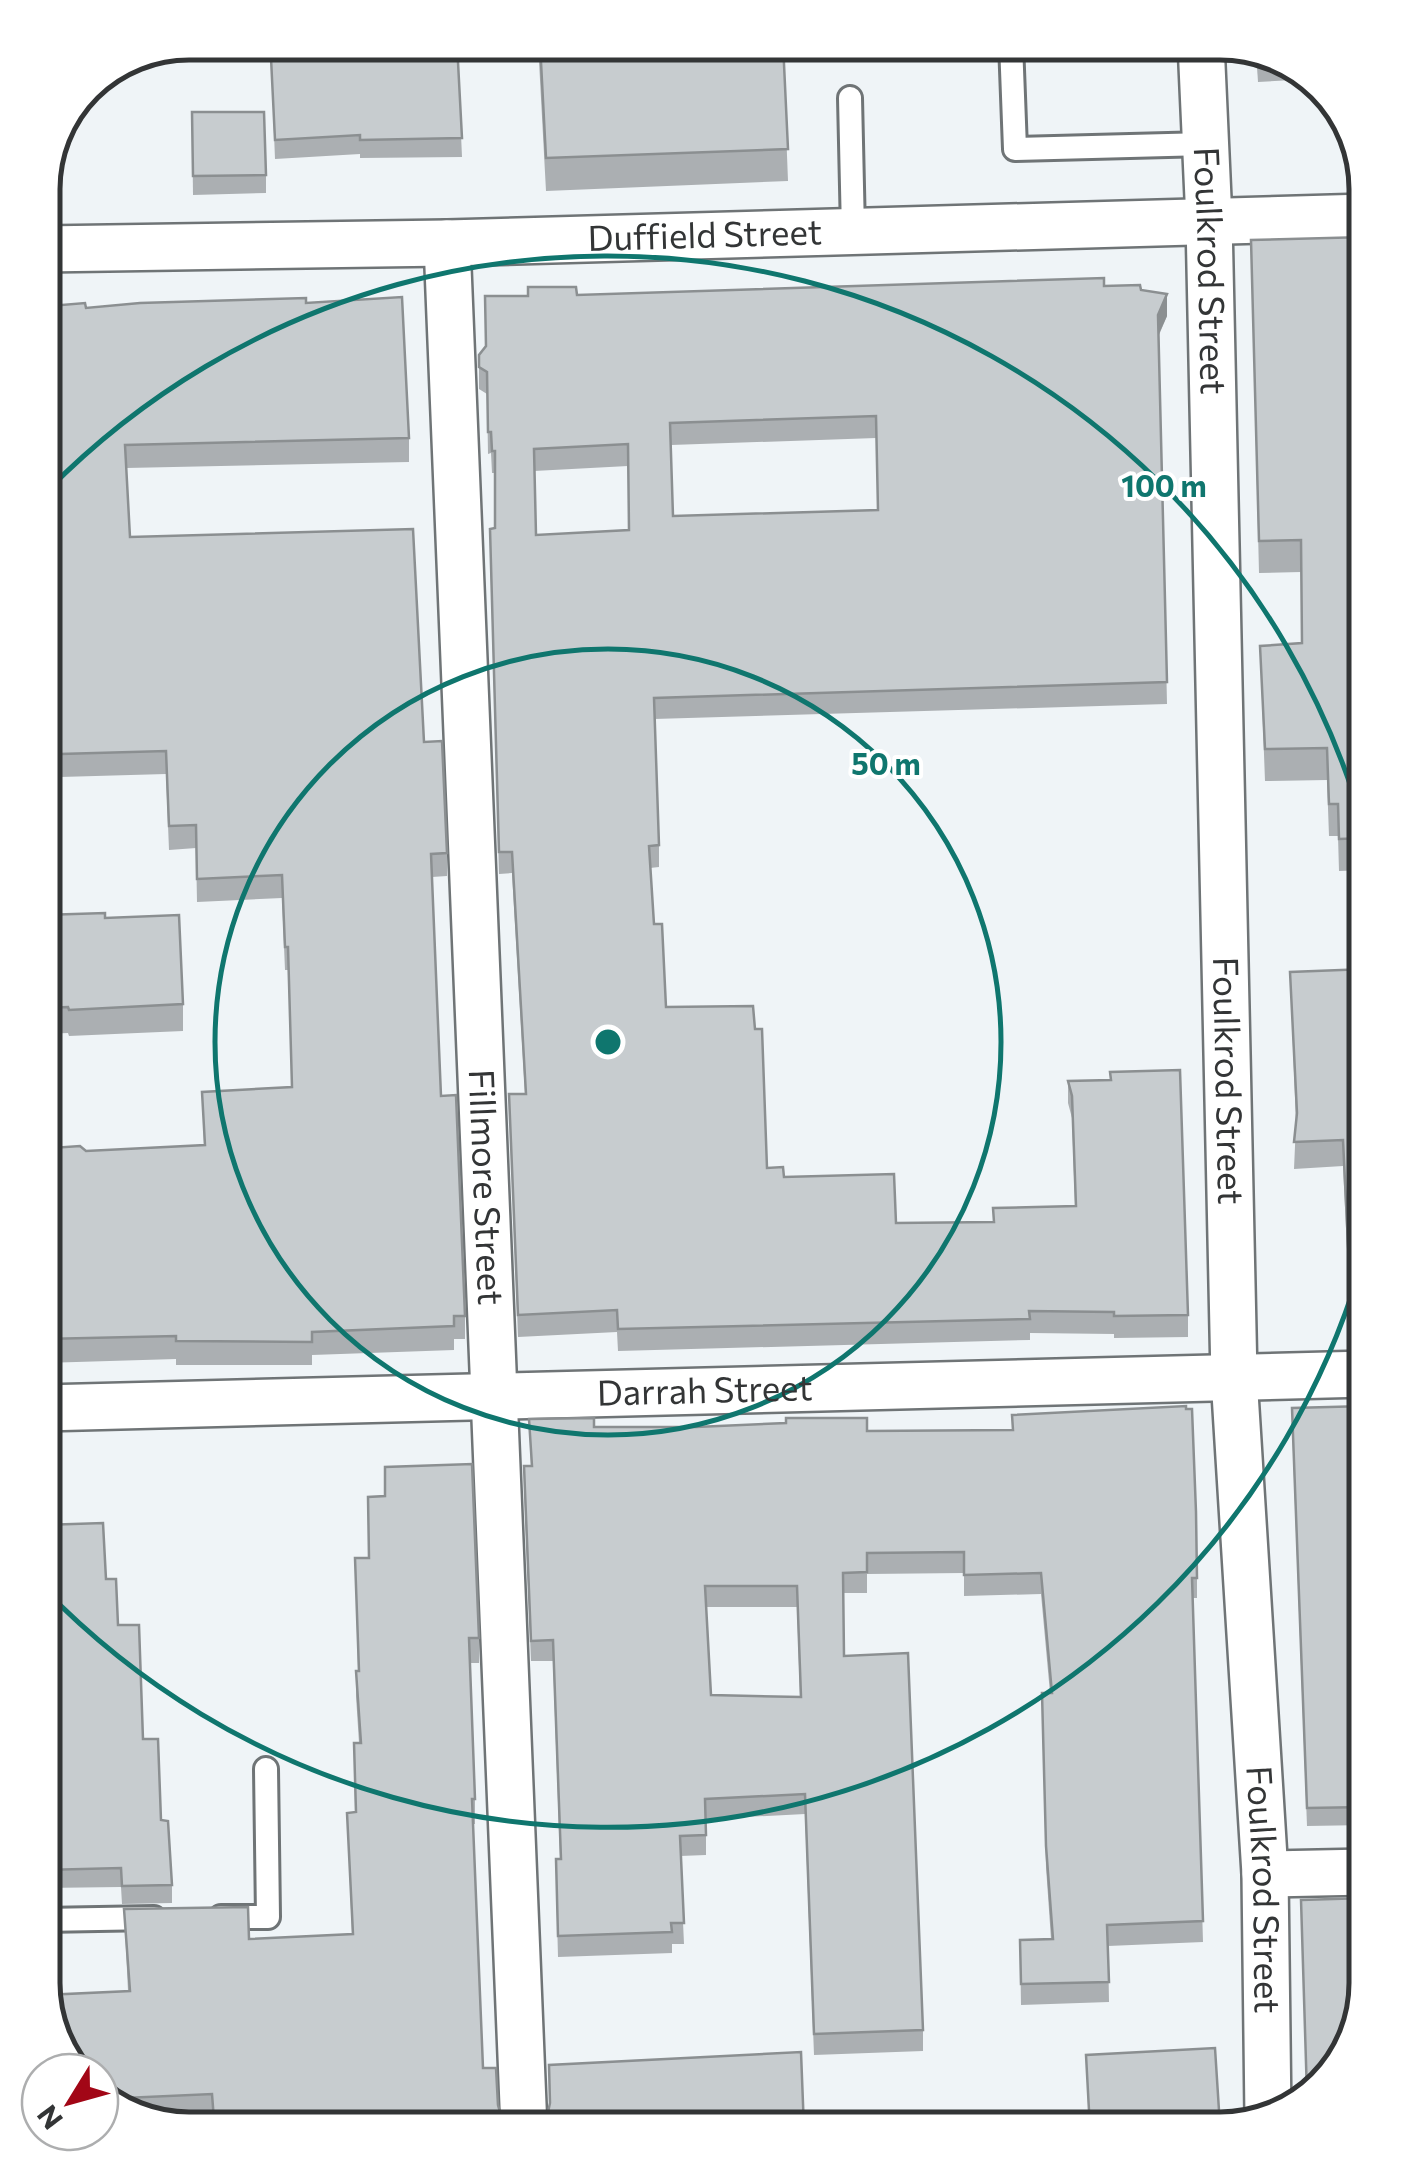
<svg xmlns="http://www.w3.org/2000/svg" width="1409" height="2172" viewBox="0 0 1409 2172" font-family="Commissioner,sans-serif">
<rect width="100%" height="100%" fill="#eff4f7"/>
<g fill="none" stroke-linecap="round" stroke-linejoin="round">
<defs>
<g id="lane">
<path d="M1011,43L1015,149L1206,144"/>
<path d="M850,98L853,231"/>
<path d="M221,1917H268L266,1769"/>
<path d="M43,1920L154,1918"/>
</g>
<g id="street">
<path id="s1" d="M1201,43L1209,221L1234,1377L1265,1874L1268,2118"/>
<path id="s2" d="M447,243L524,2129"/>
<path id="s3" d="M43,249L447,243L1366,217"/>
<path id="s4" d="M43,1408L1366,1374"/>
<path d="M1265,1874L1366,1872"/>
</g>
</defs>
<use href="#lane" stroke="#6f7476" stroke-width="28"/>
<use href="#street" stroke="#6f7476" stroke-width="50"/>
<use href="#lane" stroke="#fff" stroke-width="22"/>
<use href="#street" stroke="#fff" stroke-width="45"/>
</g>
<g fill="#abafb2" fill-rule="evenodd">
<path d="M309,43H457L462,157L360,158V154L275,159L271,58L310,56Z"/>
<path d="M538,43H902V50L783,52L788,181L546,191Z"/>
<path d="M1256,52L1302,68L1312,79L1258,82Z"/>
<path d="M192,112L266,175V193L193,195Z"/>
<path d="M1366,237V870L1339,871L1338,836H1329L1327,780L1265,781L1260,646L1302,643L1301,572L1259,573L1251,240Z"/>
<path d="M1104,286L1141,290L1167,316L1159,335L1167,704L654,719L659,845V867L650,868L654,924L666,1007L767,1168L784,1177L896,1223L993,1222L1075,1206L1072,1118L1068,1103V1081L1188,1315V1337L1114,1338V1334L1030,1333V1340L618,1351L617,1332L518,1337L509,1094H525L512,873L499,874L490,550L495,528V473H492L491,453L488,454L487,394L479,389V355L577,295ZM876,438L878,510L673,516L671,445ZM628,466L629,530L536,535L534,471Z"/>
<path d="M43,300L50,306L86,308L306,303L409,438V462L126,468L130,537L424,742L447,853V876L432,877L441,1096L465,1316V1339H454V1350L312,1355V1365H176V1359L43,1363V1142L52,1148L86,1151L204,1145L202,1092L292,1087L288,970H285L282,898L197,902L196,848L169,850L166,774L60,777L43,795Z"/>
<path d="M43,915L105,918L183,1004V1031L69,1036L68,1033L43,1034Z"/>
<path d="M1366,969V1332L1351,1333L1343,1166L1294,1169L1296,1123L1290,972Z"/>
<path d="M1366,1406V1825L1307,1826L1292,1426Z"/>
<path d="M1012,1415L1197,1578V1598H1193L1203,1942L1108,1946L1109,2002L1021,2005L1020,1940L1051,1939L1046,1867L1042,1714L1050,1693L1041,1594L964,1596V1573L867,1574V1593H843L844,1656L923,2030V2051L814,2055L805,1814L706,1819V1855L680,1856L684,1944H672V1953L558,1957L556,1880L560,1859L553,1661H531L524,1487V1466H531L529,1419L594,1427L867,1431L1012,1430ZM706,1607H797L800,1697L711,1695Z"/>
<path d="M385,1467L479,1638V1663H470L475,1799V1824H473L483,2068L502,2119L513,2128L520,2129H213L212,2119L156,2121L108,2105L100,2096L128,1991L124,1909L249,1939L352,1934L347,1813L355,1812L354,1743H359L356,1696V1671H358L355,1558H369L385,1496Z"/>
<path d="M43,1525L106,1579L118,1625L161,1820L172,1885V1903L122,1904L121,1887L43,1888Z"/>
<path d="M1215,2048L1220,2130L1089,2129L1086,2055Z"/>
</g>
<g fill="#8b8f91">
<path d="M1167,294V316L1158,336V315Z"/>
<path d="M60,754V777L43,795V772Z"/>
</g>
<g fill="#c7cccf" stroke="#8b8f91" stroke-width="2.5" fill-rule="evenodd">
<path d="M310,43H457L462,138L360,140V135L275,140L271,58L311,56Z"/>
<path d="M540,43H783L788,149L546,158Z"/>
<path d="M1257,52L1286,62L1258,63Z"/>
<path d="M192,112H264L266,175L193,176Z"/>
<path d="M1366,237V838L1339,839L1338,804H1329L1327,748L1265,749L1260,646L1302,643L1301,540L1259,541L1251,240Z"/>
<path d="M1104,278V286L1140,285L1141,290L1167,294L1158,315L1167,682L654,698L659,845L649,846L654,924H662L666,1007L753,1006L755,1029H762L767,1168L783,1167L784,1177L894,1174L896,1223L994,1222L993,1208L1076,1206L1072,1096L1068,1081L1111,1080L1110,1072L1180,1070L1188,1315L1114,1316V1312L1029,1311L1030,1319L618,1329L617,1310L518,1315L509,1094H526L512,852H499L490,529L495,528V451H492L491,432H488L487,372L479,367V355L486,346L485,296H528V287H576L577,295ZM876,416L878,510L673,516L670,423ZM628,444L629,530L536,535L534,449Z"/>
<path d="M402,297L409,438L125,445L130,537L413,529L424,742L442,741L447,853L431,854L441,1096L456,1095L465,1316H454V1326L312,1332V1342L176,1341V1336L43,1339V1142H52V1148L80,1146L86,1151L205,1145L202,1092L292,1087L288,947H285L282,875L197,879L196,825L169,826L166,751L60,754L43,772V300H45L50,306L85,303L86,308L140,303L306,298V303Z"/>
<path d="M105,913V918L179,915L183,1004L69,1010L68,1007L43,1008V915Z"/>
<path d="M1366,969V1306H1351L1343,1140L1294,1142L1297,1113L1290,972Z"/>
<path d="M1186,1406V1409H1192L1196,1512L1197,1578H1192L1203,1921L1107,1925L1109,1982L1021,1984L1020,1940L1053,1939L1046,1846L1042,1693H1052L1041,1573L964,1575V1552L867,1553V1572L843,1573L844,1656L908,1653L923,2030L814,2034L805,1794L705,1799L706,1835L680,1836L684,1923H671L672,1932L558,1936L556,1859H561L553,1640L531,1641L524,1466H532L529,1419L594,1418V1427H696L786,1423V1418H867V1431L1013,1430L1012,1415ZM705,1586H797L801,1697L711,1695Z"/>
<path d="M1366,1406V1807L1307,1808L1292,1408Z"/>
<path d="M472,1464L479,1638H469L475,1799H472L483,2068H496L498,2105L502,2119L513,2128L520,2129H367L366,2113L214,2120L212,2094L102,2099L100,2096V2072H79L58,2048L45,1995L130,1991L124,1909L248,1907L249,1939L353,1934L347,1813L356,1812L354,1743H361L356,1671H359L355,1558H369L368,1497L385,1496V1467Z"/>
<path d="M103,1523L106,1579H116L118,1625H139L143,1739H158L161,1820L168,1821L172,1885L122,1886L121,1868L43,1870V1525Z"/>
<path d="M1366,1898V1992L1342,2064L1307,2095L1301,1900Z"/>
<path d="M1215,2048L1220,2126L1169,2129H1090L1086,2055Z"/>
<path d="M801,2052L804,2129H527L537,2127L547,2117L550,2103L549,2065Z"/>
</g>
<g fill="none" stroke="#0f766e" stroke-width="5">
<circle cx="608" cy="1042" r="393"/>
<path d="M1365 1252A786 786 0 0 1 43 1588M47 491A786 786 0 0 1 1365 832"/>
</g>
<g text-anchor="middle" stroke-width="8" stroke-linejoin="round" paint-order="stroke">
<g font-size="35" fill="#333536" stroke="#fff">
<text dy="12" stroke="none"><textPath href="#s3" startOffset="662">Duffield Street</textPath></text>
<text dy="12" stroke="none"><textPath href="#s1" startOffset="228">Foulkrod Street</textPath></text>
<text dy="12" stroke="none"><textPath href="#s1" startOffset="1038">Foulkrod Street</textPath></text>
<text dy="12" stroke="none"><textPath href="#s2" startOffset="945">Fillmore Street</textPath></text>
<text dy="12" stroke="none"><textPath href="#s4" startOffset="662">Darrah Street</textPath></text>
<text dy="12" stroke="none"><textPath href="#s1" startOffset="1848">Foulkrod Street</textPath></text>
</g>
</g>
<path d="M0 0H1409V2172H0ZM189 60H1220A129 129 0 0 1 1349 189V1983A129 129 0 0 1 1220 2112H189A129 129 0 0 1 60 1983V189A129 129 0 0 1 189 60Z" fill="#fff" fill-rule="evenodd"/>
<path fill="none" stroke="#333536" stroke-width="5" d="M189 60H1220A129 129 0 0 1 1349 189V1983A129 129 0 0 1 1220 2112H189A129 129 0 0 1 60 1983V189A129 129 0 0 1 189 60Z"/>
<circle cx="608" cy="1042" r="15" fill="#0f766e" stroke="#fff" stroke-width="5"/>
<g font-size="30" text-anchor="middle" font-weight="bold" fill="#0f766e" stroke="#fff" stroke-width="8" stroke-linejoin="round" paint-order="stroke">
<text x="1164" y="497">100 m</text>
<text x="886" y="775">50 m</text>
</g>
<g transform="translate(70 2102) rotate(233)"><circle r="48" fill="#ffffff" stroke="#adaeaf" stroke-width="2.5"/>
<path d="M0-8L18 38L0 25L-18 38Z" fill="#a20616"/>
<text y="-15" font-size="28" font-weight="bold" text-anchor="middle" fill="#333536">N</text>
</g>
</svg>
